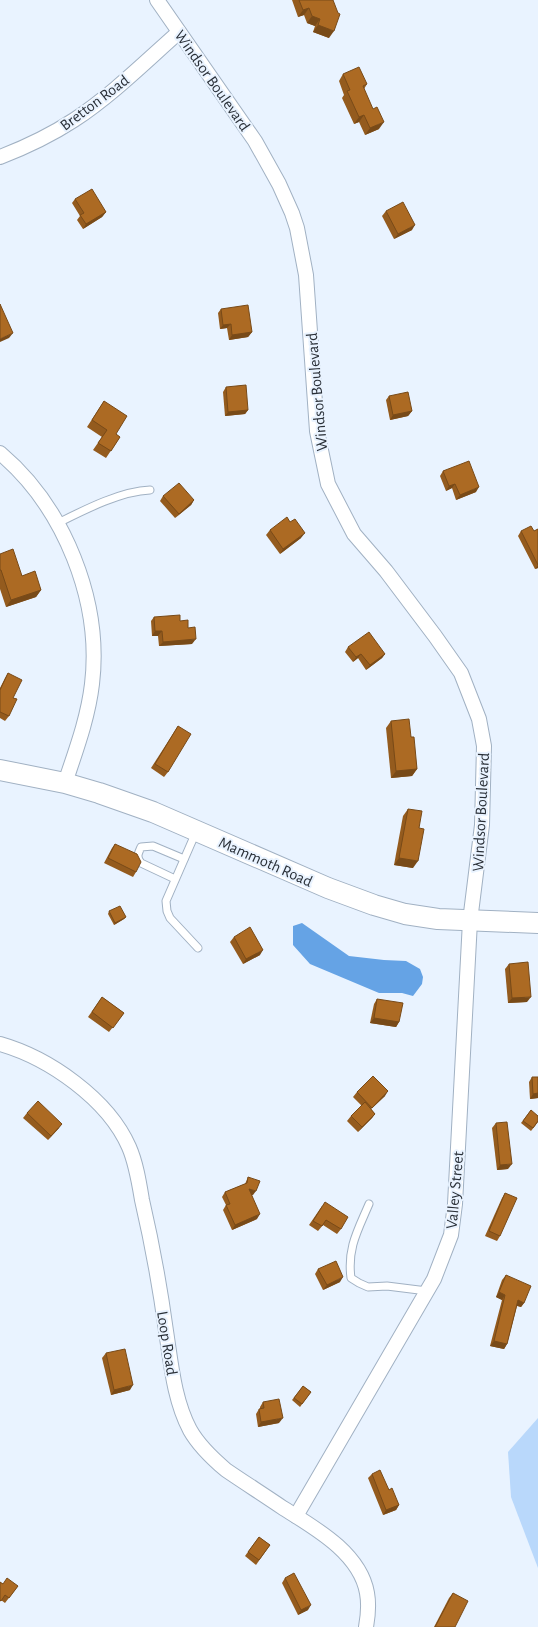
<svg xmlns="http://www.w3.org/2000/svg" width="538" height="1627" viewBox="0 0 538 1627" font-family="'Alegreya Sans',sans-serif">
<rect width="100%" height="100%" fill="#e9f3ff"/>
<path fill="#b9d8fb" d="M538,1418V1568L511,1497L508,1452Z"/>
<path fill="#65a3e5" d="M302,923L349,956L384,960L406,961L420,969L423,977L422,984L413,996L402,993H379L310,964L293,945V926Z"/>
<g fill="none" stroke-linecap="round" stroke-linejoin="round">
<defs>
<g id="service">
<path d="M58,523C84,510 121,491 150,490"/>
<path d="M196,832L166,901L167,911L170,918L198,948"/>
<path d="M175,879L141,863C136,857 138,854 141,847L153,846L184,859"/>
<path d="M369,1204C358,1230 347,1248 351,1278L359,1283L368,1287L387,1286L427,1291"/>
</g>
<g id="minor">
<path d="M157,0L255,141L279,184L292,213L297,228L306,275L317,431L328,484L354,534L386,571L435,636L461,673L479,719L484,746L482,825L470,921L455,1204L451,1235L434,1279L296,1516"/>
<path d="M0,157C26,147 51,135 74,120C112,95 145,62 179,32"/>
<path d="M0,453C64,507 102,601 92,684C88,718 76,750 65,783"/>
<path d="M0,1044C49,1058 108,1099 129,1147C136,1163 139,1182 142,1200C152,1243 160,1287 166,1331C171,1363 174,1400 190,1430C199,1446 213,1459 226,1470C245,1483 264,1495 283,1508C315,1528 360,1553 367,1593C369,1604 368,1616 366,1627"/>
</g>
<path id="secondary" d="M0,770L65,783L99,793L153,812L328,888L374,905L405,914L438,919L538,923"/>
</defs>
<use href="#service" stroke="#a1b1c3" stroke-width="9"/>
<use href="#minor" stroke="#a1b1c3" stroke-width="16"/>
<use href="#secondary" stroke="#a1b1c3" stroke-width="22"/>
<use href="#service" stroke="#fff" stroke-width="7"/>
<use href="#minor" stroke="#fff" stroke-width="14"/>
<use href="#secondary" stroke="#fff" stroke-width="20"/>
</g>
<g fill="#945b1e">
<path d="M292,0H333L329,38L313,32L315,26L307,23L304,15L298,17Z"/>
<path d="M343,74L367,84L364,89L379,129L365,135L359,122L354,124L342,98L344,95L339,81Z"/>
<path d="M75,199L106,212L102,217L83,229L77,220L80,216L72,203Z"/>
<path d="M386,211L412,230L394,239L382,216Z"/>
<path d="M221,309L252,332L248,337L229,340L227,328L220,329L218,313Z"/>
<path d="M226,387L248,410L245,414L225,416L223,392Z"/>
<path d="M389,396L412,411L408,416L390,420L386,400Z"/>
<path d="M104,401L116,434L120,437L106,458L93,450L102,437L87,427Z"/>
<path d="M443,471L476,492L456,500L452,488L446,491L440,476Z"/>
<path d="M163,496L194,500L191,505L175,518L160,501Z"/>
<path d="M290,522L301,538L280,554L266,535L270,530Z"/>
<path d="M538,529V568L535,569L518,536L521,531H534Z"/>
<path d="M0,554L22,576L41,590L36,597L6,607L0,589Z"/>
<path d="M154,617L180,621L188,628L192,644L159,646L158,636H152L151,621Z"/>
<path d="M348,647L385,654L382,658L366,670L358,658L353,662L345,652Z"/>
<path d="M8,673L13,698L9,716L5,721L0,718V688L5,678Z"/>
<path d="M391,721L411,737L417,769L412,776L391,778L386,728Z"/>
<path d="M178,726L168,772L164,777L151,768Z"/>
<path d="M408,809L419,828L413,868L394,865L403,816Z"/>
<path d="M115,844L136,872L133,877L104,863L112,848Z"/>
<path d="M109,911L126,917L124,919L114,925L108,914Z"/>
<path d="M234,937L260,955L243,964L230,942Z"/>
<path d="M509,964L527,1002L508,1003L505,969Z"/>
<path d="M102,997L124,1013L109,1032L88,1017Z"/>
<path d="M377,999L399,1022L396,1027L370,1023L374,1004Z"/>
<path d="M532,1077H538V1098L530,1099L529,1082Z"/>
<path d="M357,1092L385,1096L371,1109L375,1114L372,1118L358,1132L347,1121L351,1116L362,1106L353,1097Z"/>
<path d="M531,1110L538,1122L531,1131L521,1123Z"/>
<path d="M27,1113L59,1128L48,1140L23,1118Z"/>
<path d="M496,1123L508,1169L497,1170L492,1128Z"/>
<path d="M248,1177L253,1195H252L257,1219L232,1230L223,1210L226,1205L222,1197L225,1192L245,1184Z"/>
<path d="M505,1193L500,1236L497,1241L485,1236L502,1198Z"/>
<path d="M322,1206L341,1229L337,1234L323,1225L318,1231L309,1225Z"/>
<path d="M318,1269L340,1282L323,1290L315,1274Z"/>
<path d="M506,1275L524,1303L521,1307L517,1306L507,1344L504,1349L490,1346L502,1300L496,1297L502,1280Z"/>
<path d="M106,1353L130,1390L111,1395L102,1358Z"/>
<path d="M303,1386L311,1392L300,1407L292,1400Z"/>
<path d="M263,1402L279,1423L258,1427L256,1414L259,1409H260V1407Z"/>
<path d="M372,1474L389,1490L399,1505L396,1510L383,1515L368,1478Z"/>
<path d="M259,1537L270,1545L256,1565L245,1556Z"/>
<path d="M285,1578L308,1610L298,1615L282,1583Z"/>
<path d="M0,1582L3,1584L18,1586L5,1603L1,1600L0,1602Z"/>
<path d="M453,1593L455,1627H434L449,1598Z"/>
</g>
<g fill="#784a18">
<path d="M309,8L304,15L298,17L303,10Z"/>
<path d="M312,16L320,19L315,26L307,23Z"/>
<path d="M318,25L334,31L329,38L313,32Z"/>
<path d="M364,115L359,122L354,124L359,117Z"/>
<path d="M384,122L379,129L365,135L370,128Z"/>
<path d="M106,212L102,217L83,229L86,224Z"/>
<path d="M415,225L412,230L394,239L398,234Z"/>
<path d="M231,324L227,328L220,329L223,325Z"/>
<path d="M252,332L248,337L229,340L232,335Z"/>
<path d="M13,333L9,338L0,342V339Z"/>
<path d="M248,410L245,414L225,416L228,412Z"/>
<path d="M412,411L408,416L390,420L393,415Z"/>
<path d="M455,484L452,488L446,491L449,486Z"/>
<path d="M479,487L476,492L456,500L460,495Z"/>
<path d="M194,500L191,505L175,518L179,514Z"/>
<path d="M305,533L301,538L280,554L283,549Z"/>
<path d="M538,565V568L535,569Z"/>
<path d="M41,590L36,597L6,607L11,600Z"/>
<path d="M155,631H162L158,636H152Z"/>
<path d="M196,639L192,644L159,646L163,642Z"/>
<path d="M361,654L358,658L353,662L356,657Z"/>
<path d="M385,654L382,658L366,670L370,665Z"/>
<path d="M417,769L412,776L391,778L396,771Z"/>
<path d="M399,858L418,861L413,868L394,865Z"/>
<path d="M126,917L124,919L114,925L115,923Z"/>
<path d="M263,950L260,955L243,964L246,959Z"/>
<path d="M531,997L527,1002L508,1003L512,998Z"/>
<path d="M374,1018L399,1022L396,1027L370,1023Z"/>
<path d="M388,1091L385,1096L368,1112L372,1108Z"/>
<path d="M538,1093V1098L530,1099L533,1094Z"/>
<path d="M375,1114L372,1118L358,1132L362,1127Z"/>
<path d="M62,1124L59,1128L48,1140L51,1136Z"/>
<path d="M512,1164L508,1169L497,1170L500,1165Z"/>
<path d="M249,1189L256,1191L253,1195L246,1193Z"/>
<path d="M260,1214L257,1219L232,1230L235,1225Z"/>
<path d="M343,1277L340,1282L323,1290L327,1285Z"/>
<path d="M499,1292L505,1295L502,1300L496,1297Z"/>
<path d="M518,1300L524,1303L521,1307L515,1305Z"/>
<path d="M494,1341L507,1344L504,1349L490,1346Z"/>
<path d="M133,1385L130,1390L111,1395L114,1390Z"/>
<path d="M283,1418L279,1423L258,1427L261,1422Z"/>
<path d="M399,1505L396,1510L383,1515L386,1510Z"/>
<path d="M311,1605L308,1610L298,1615L301,1610Z"/>
</g>
<g fill="#ac6a23" stroke="#784a18">
<path d="M299,0H333L338,13L340,14L334,31L318,25L320,19L312,16L309,8L303,10Z"/>
<path d="M359,67L367,84L363,86L373,109L377,107L384,122L370,128L364,115L359,117L347,91L350,90L343,74Z"/>
<path d="M92,189L106,212L86,224L80,215L84,213L75,199Z"/>
<path d="M403,202L415,225L398,234L386,211Z"/>
<path d="M0,304L13,333L0,339Z"/>
<path d="M248,305L252,332L232,335L231,324L223,325L221,309Z"/>
<path d="M246,385L248,410L228,412L226,387Z"/>
<path d="M408,392L412,411L393,415L389,396Z"/>
<path d="M104,401L127,416L116,434L120,437L111,451L98,443L107,430L92,420Z"/>
<path d="M469,461L479,487L460,495L455,484L449,486L443,471Z"/>
<path d="M179,483L194,500L179,514L163,496Z"/>
<path d="M287,517L290,522L295,519L305,533L283,549L270,530Z"/>
<path d="M531,526L534,531L538,529V565L521,531Z"/>
<path d="M13,549L22,576L35,571L41,590L11,600L1,570H0V554Z"/>
<path d="M180,615V621L188,620V628L195,627L196,639L163,642L162,631H155L154,617Z"/>
<path d="M369,632L385,654L370,665L361,654L356,657L348,647Z"/>
<path d="M8,673L22,680L13,698L17,699L9,716L0,712V690Z"/>
<path d="M409,719L411,737H414L417,769L396,771L391,721Z"/>
<path d="M178,726L191,734L168,772L155,764Z"/>
<path d="M408,809L422,811L419,828L424,829L418,861L399,858Z"/>
<path d="M115,844L137,854L141,862L136,872L108,858Z"/>
<path d="M120,906L126,917L115,923L109,911Z"/>
<path d="M250,927L263,950L246,959L234,937Z"/>
<path d="M528,962L531,997L512,998L509,964Z"/>
<path d="M102,997L124,1013L113,1028L92,1012Z"/>
<path d="M377,999L403,1003L399,1022L374,1018Z"/>
<path d="M373,1076L388,1091L372,1108L357,1092Z"/>
<path d="M532,1077H538V1093L533,1094Z"/>
<path d="M38,1101L62,1124L51,1136L27,1113Z"/>
<path d="M365,1102L375,1114L362,1127L351,1116Z"/>
<path d="M531,1110L538,1116V1121L533,1128L523,1121Z"/>
<path d="M507,1122L512,1164L500,1165L496,1123Z"/>
<path d="M248,1177L260,1181L256,1191L249,1189L260,1214L235,1225L226,1205L230,1204L225,1192L247,1183Z"/>
<path d="M505,1193L517,1198L500,1236L489,1231Z"/>
<path d="M325,1202L348,1217L341,1229L326,1220L322,1226L313,1221Z"/>
<path d="M336,1261L343,1277L327,1285L318,1269Z"/>
<path d="M506,1275L531,1286L524,1303L518,1300L507,1344L494,1341L505,1295L499,1292Z"/>
<path d="M125,1349L133,1385L114,1390L106,1353Z"/>
<path d="M303,1386L311,1392L302,1404L294,1398Z"/>
<path d="M279,1399L283,1418L261,1422L259,1409L264,1408L263,1402Z"/>
<path d="M380,1470L389,1490L392,1488L399,1505L386,1510L372,1474Z"/>
<path d="M259,1537L270,1545L259,1560L248,1552Z"/>
<path d="M294,1573L311,1605L301,1610L285,1578Z"/>
<path d="M7,1578L18,1586L9,1598L5,1595L1,1601L0,1600V1582L3,1584Z"/>
<path d="M453,1593L468,1601L455,1627H435Z"/>
</g>
<g text-anchor="middle" stroke-width="4" stroke-linejoin="round" paint-order="stroke">
<g font-size="16" fill="#2a3038" stroke="#e9f3ff">
<text transform="translate(213 80) rotate(55)" y="6">Windsor Boulevard</text>
<text transform="translate(94 102) rotate(-37)" y="6">Bretton Road</text>
<text transform="translate(316 392) rotate(-95)" y="6">Windsor Boulevard</text>
<text transform="translate(480 812) rotate(-87)" y="6">Windsor Boulevard</text>
<text transform="translate(266 861) rotate(24)" y="6">Mammoth Road</text>
<text transform="translate(454 1190) rotate(-85)" y="6">Valley Street</text>
<text transform="translate(168 1343) rotate(81)" y="6">Loop Road</text>
</g>
</g>
</svg>
